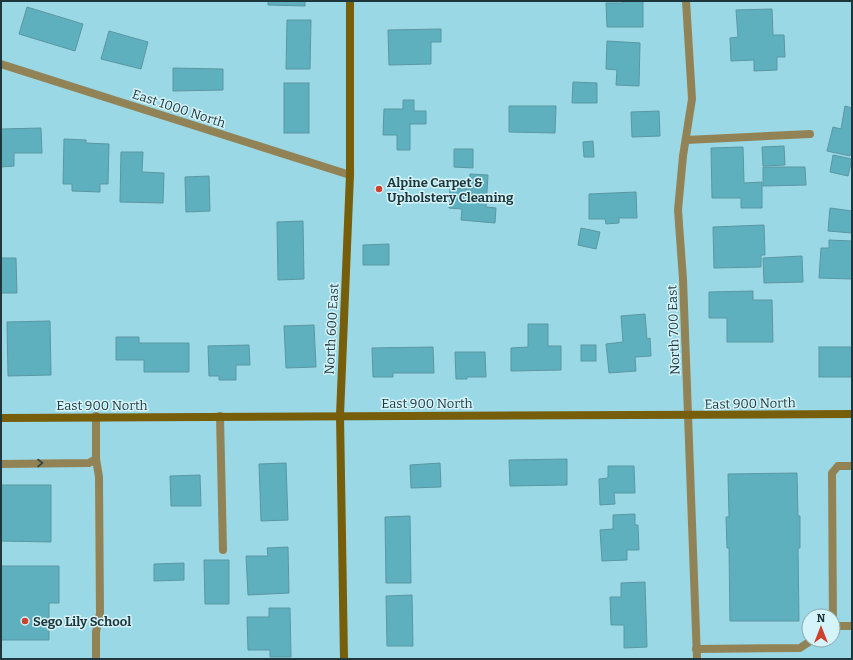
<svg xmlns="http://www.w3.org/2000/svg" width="853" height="660" viewBox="0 0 853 660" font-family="Bitter,serif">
<rect width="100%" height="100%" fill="#9bd8e5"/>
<g fill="#5eb0bf" stroke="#5a97a2">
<path d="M268,1H305V6L268,5Z"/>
<path d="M623,1H643V27H607L606,3H623Z"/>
<path d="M27,7L83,24L75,51L19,34Z"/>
<path d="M772,9L773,35H784L785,57H777V70L754,71V60L731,61L730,38L738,37L736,10Z"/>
<path d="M287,20H311L310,69H286Z"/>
<path d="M441,29V42H431V64L389,65L388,30Z"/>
<path d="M109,31L148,42L141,69L101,59Z"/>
<path d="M607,41L640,43L639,86L616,85L617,70L606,69Z"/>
<path d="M173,68L223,69V90L173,91Z"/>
<path d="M573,82L597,83V103H572Z"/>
<rect x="284" y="83" width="25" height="50"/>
<path d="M403,100H414V111H426V124H410V150H397V135H383L384,109H403Z"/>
<path d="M509,106H556L555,133L509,132Z"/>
<path d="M845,106L852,108V151L850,156L827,151L833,127L841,129Z"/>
<path d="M659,111L660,136L632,137L631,112Z"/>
<path d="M41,128L42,153H14V166L1,167V129Z"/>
<path d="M64,139L86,140V143L109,144L108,184H100V192L72,191V184H63Z"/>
<path d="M593,141L594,157H584L583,142Z"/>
<path d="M784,146L785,165L763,166L762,147Z"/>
<path d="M743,147L744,183L762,182V208H741V198H712L711,148Z"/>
<path d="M454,149H473V168L454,167Z"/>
<path d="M121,152H143L142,172L164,173L163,203L120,202Z"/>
<path d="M833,155L852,159L848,176L830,172Z"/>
<path d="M763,167H805L806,185L763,186Z"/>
<path d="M470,174L488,175L486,207L496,208L495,223L461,220L462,209L449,208L450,188L469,189Z"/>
<path d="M209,176L210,211L186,212L185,177Z"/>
<path d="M636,192L637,218H619V223L606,224L605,219H589V194Z"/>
<path d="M830,208L852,211V233L828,231Z"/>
<path d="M303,221L304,279L278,280L277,222Z"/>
<path d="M764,225L765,255H761V267L714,268L713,227Z"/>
<path d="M581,228L600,232L596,249L578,245Z"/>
<path d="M829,240L852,241V279L819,278L821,248H829Z"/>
<path d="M389,244V265H363V245Z"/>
<path d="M802,256L803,282L764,283L763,258Z"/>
<path d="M1,258H16L17,293H1Z"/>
<path d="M753,291V300H772L773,342H727V318H709V292Z"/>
<path d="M645,314L647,339L650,338L651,356L635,357L636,371L609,373L606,344L623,342L621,316Z"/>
<path d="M50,321L51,375L8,376L7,322Z"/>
<path d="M528,324H548V346H561V370L511,371V348L528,347Z"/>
<path d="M314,325L316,367L286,368L284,326Z"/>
<path d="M116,337H139V343H189V372H144V360H116Z"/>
<path d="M249,345L250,365H236V380H219V376H209L208,346Z"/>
<rect x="581" y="345" width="15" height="16"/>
<path d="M433,347L434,373H393V377H373L372,348Z"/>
<rect x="819" y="347" width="33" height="30"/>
<path d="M455,352H485L486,377H467V379H456Z"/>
<path d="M567,459V485L510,486L509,460Z"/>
<path d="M286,463L288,520L261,521L259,464Z"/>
<path d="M440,463L441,487L411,488L410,465Z"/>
<path d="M608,466H634L635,493H614L615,504L600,505L599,479L608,478Z"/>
<path d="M797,473L798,516H800V548H798L799,621H730L729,548H727L726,517H729L728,474Z"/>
<path d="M200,475L201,506H171L170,476Z"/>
<path d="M1,485H51V542L1,541Z"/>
<path d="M635,514V525H638L639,550H627V560L602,561L600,530L613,529V515Z"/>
<path d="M410,516L411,583H386L385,517Z"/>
<path d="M288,547L289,593L248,595L246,556H268L267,548Z"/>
<path d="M204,560H229V604H205Z"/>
<path d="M184,563V580L154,581V564Z"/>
<path d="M1,566H59V603H49V640H1Z"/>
<path d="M645,582L647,647L624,648V625H611L610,597H621V583Z"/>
<path d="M412,595L413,646H387L386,596Z"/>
<path d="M269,608H290L291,657H270V650H248L247,617H269Z"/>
</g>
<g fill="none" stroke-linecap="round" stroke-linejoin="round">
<g stroke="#928356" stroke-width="8">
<path d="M686,140L810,134"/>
<path d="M96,416V459L99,477L100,613L96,632V659"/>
<path d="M220,416L223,550"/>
<path d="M1,464L89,463L96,459"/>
<path d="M833,626L832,473L838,466H852"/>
<path d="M834,626H852"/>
<path d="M696,649L800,648L812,640"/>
</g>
<g stroke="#928356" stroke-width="8">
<path d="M686,1L692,99L683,156L678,210L683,279L697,659"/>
<path d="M1,64L350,175"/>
</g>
<g stroke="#765e0a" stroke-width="8">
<path d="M1,418L852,414"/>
<path d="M344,659L340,415L350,175V1"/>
</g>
</g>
<defs><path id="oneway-chevron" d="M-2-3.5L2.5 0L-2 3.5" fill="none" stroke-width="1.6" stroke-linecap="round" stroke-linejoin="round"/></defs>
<use stroke="#354641" href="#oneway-chevron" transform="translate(40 463)"/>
<g fill="#cd412d" stroke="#d5f4fa" stroke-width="1.5">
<circle cx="379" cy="189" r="4"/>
<circle cx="25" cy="621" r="4"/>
</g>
<g text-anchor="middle" stroke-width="3" stroke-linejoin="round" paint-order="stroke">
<g font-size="13" fill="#1e373c" stroke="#d5f4fa">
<text transform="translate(179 108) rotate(18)" y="5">East 1000 North</text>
<text transform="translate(331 329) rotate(-87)" y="5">North 600 East</text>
<text transform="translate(673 330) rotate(-92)" y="5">North 700 East</text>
<text x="427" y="408">East 900 North</text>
<text transform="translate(750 403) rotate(-1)" y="5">East 900 North</text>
<text x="102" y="410">East 900 North</text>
</g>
<g font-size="13" font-weight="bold" fill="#1e373c" stroke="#d5f4fa" text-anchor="start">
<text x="387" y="187">Alpine Carpet &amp;<tspan x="387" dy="15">Upholstery Cleaning</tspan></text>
<text x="33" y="626">Sego Lily School</text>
</g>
</g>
<rect width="853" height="660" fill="none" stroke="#1e373c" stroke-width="4"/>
<g transform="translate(821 628)"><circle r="19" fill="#d5f4fa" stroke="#8ca8ae"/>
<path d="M0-3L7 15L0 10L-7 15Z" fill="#cd412d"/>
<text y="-6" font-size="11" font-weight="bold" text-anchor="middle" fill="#1e373c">N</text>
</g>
</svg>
